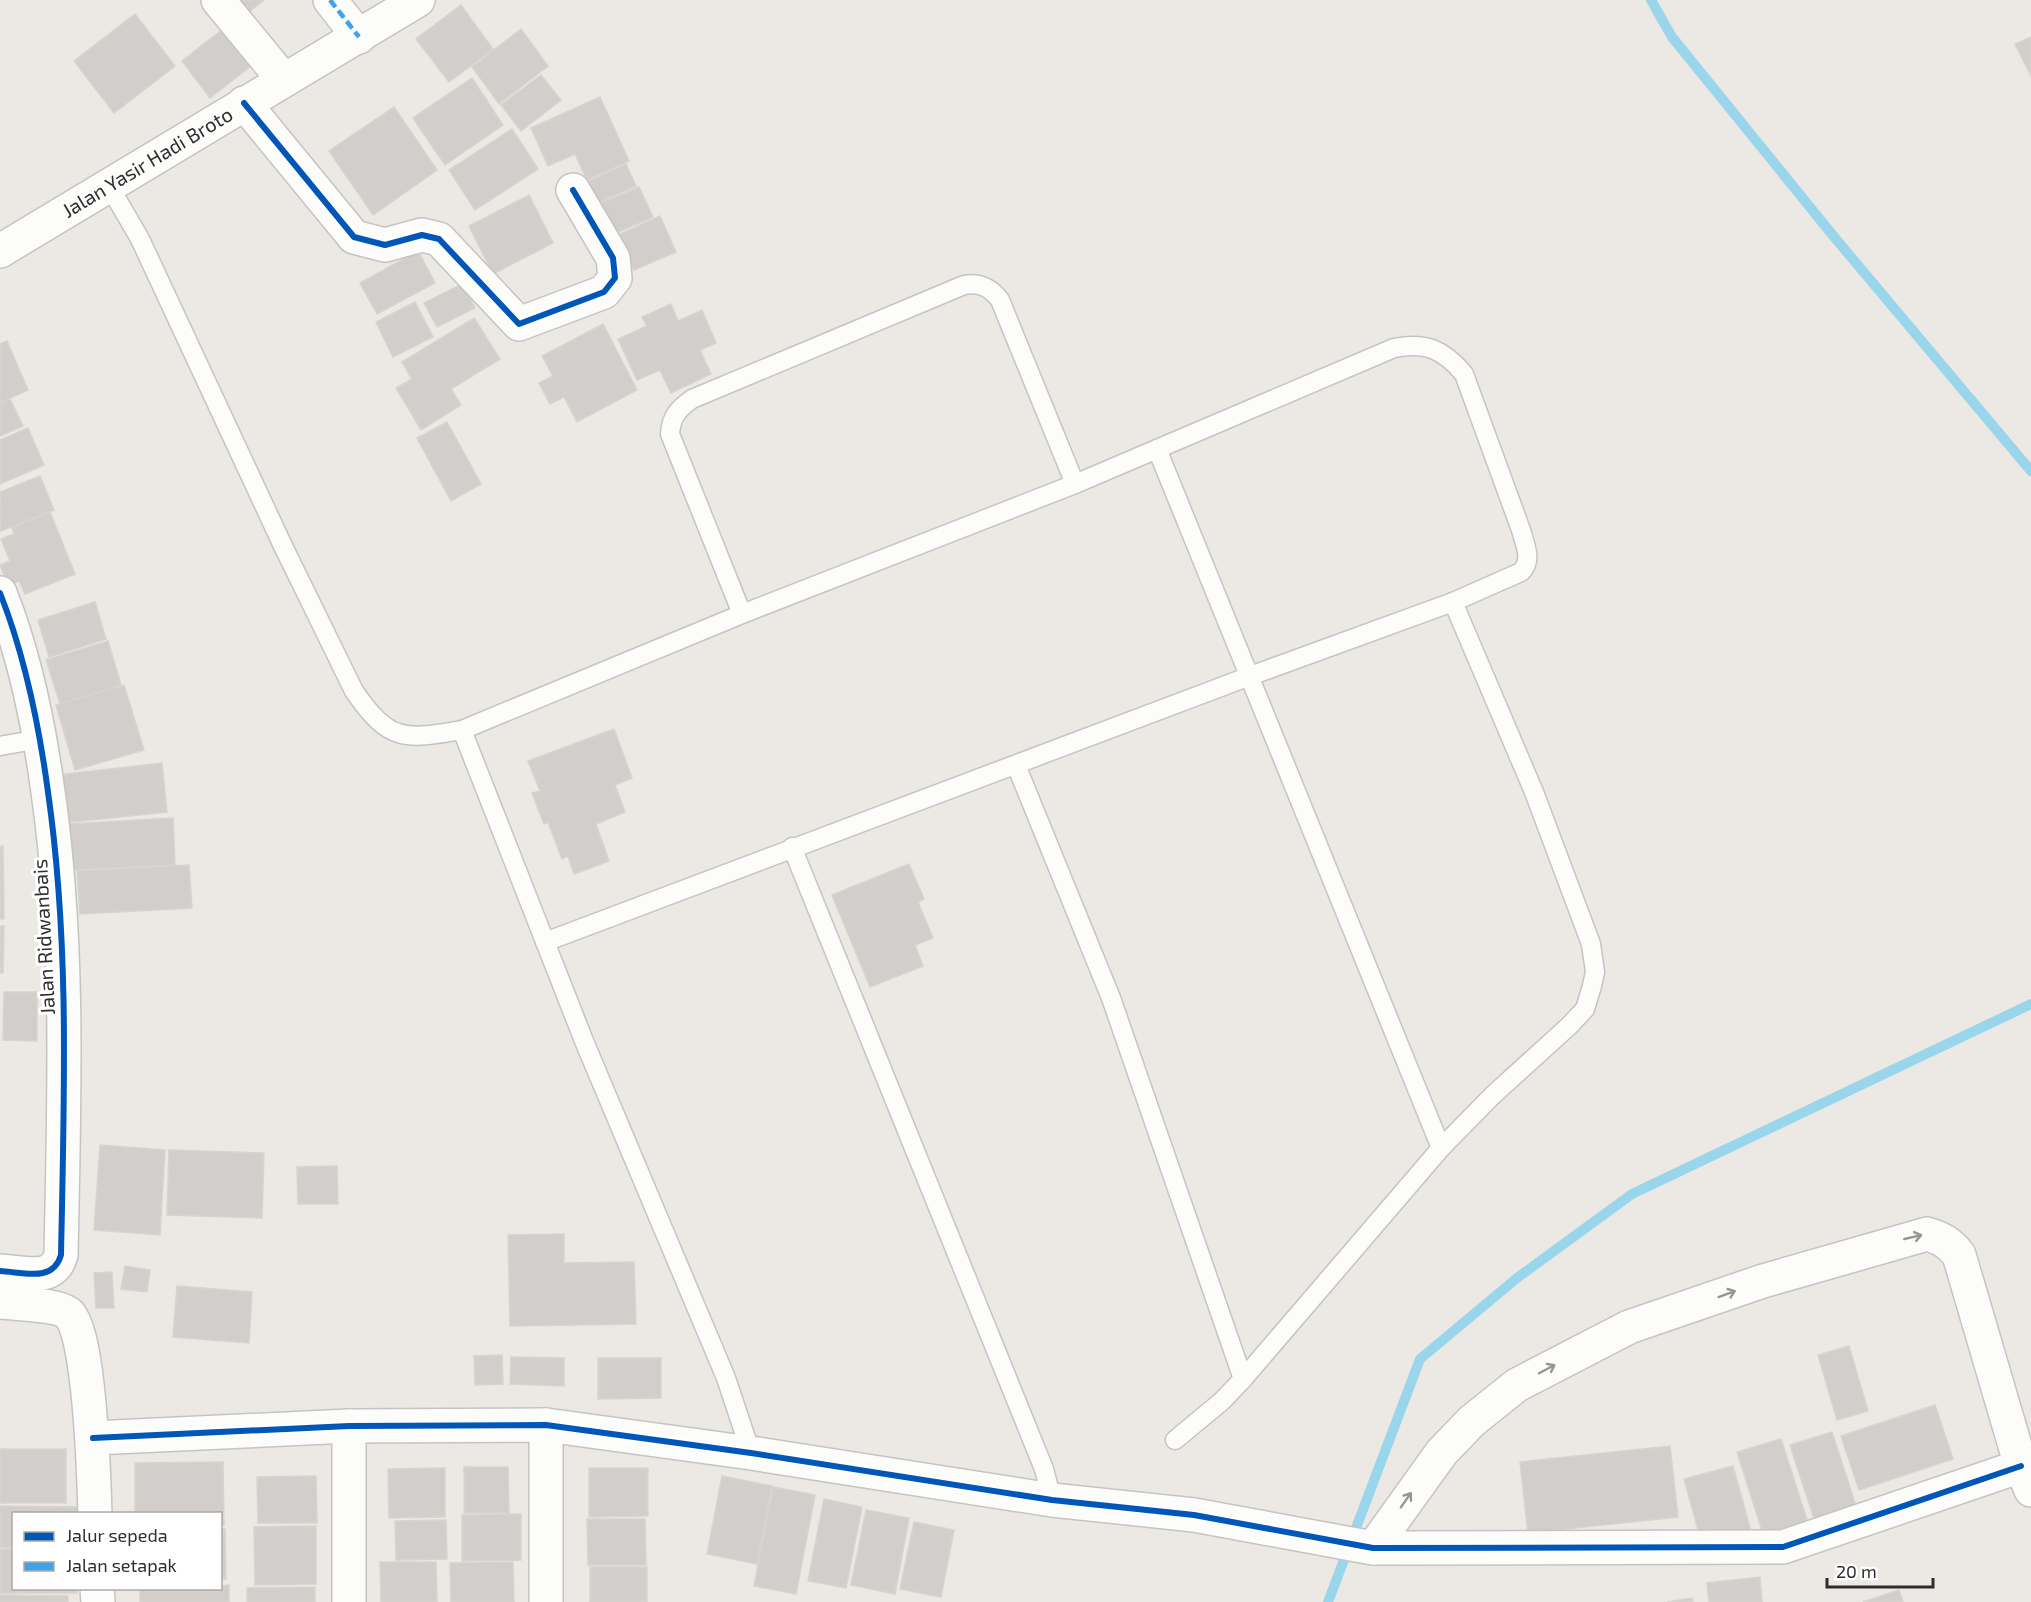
<svg xmlns="http://www.w3.org/2000/svg" width="2031" height="1602" viewBox="0 0 2031 1602" font-family="'Exo 2',sans-serif">
<rect width="100%" height="100%" fill="#ece8e4"/>
<g fill="none" stroke-linecap="round" stroke-linejoin="round">
<g stroke="#99d6ec" stroke-width="10">
<path d="M1651,0L1672,37L1835,238L2031,471"/>
<path d="M1328,1602L1420,1359L1517,1278L1632,1194L2031,1004"/>
</g>
</g>
<g fill="#d1cecb" stroke="#d7d4d0" stroke-width="1.5">
<path d="M232,0H264L244,16Z"/>
<path d="M461,5L493,49L449,82L416,39Z"/>
<path d="M135,14L175,66L114,113L74,61Z"/>
<path d="M228,25L256,62L210,98L182,61Z"/>
<path d="M521,29L548,66L499,104L472,67Z"/>
<path d="M2031,37V76L2015,44Z"/>
<path d="M541,75L561,100L521,131L501,105Z"/>
<path d="M472,78L503,125L445,165L413,118Z"/>
<path d="M600,97L629,161L587,180L575,154L548,166L531,128Z"/>
<path d="M394,107L437,170L373,215L329,151Z"/>
<path d="M512,129L538,169L475,210L449,170Z"/>
<path d="M626,164L636,186L598,203L589,181Z"/>
<path d="M639,187L653,217L616,233L602,203Z"/>
<path d="M529,195L553,243L493,274L469,226Z"/>
<path d="M660,216L676,252L634,270L618,235Z"/>
<path d="M418,251L435,283L377,314L360,283Z"/>
<path d="M462,284L475,308L437,327L424,303Z"/>
<path d="M415,302L433,337L393,357L376,322Z"/>
<path d="M671,304L678,321L702,310L716,343L700,350L711,374L671,393L660,370L637,380L618,339L647,326L642,317Z"/>
<path d="M474,318L500,359L451,389L461,405L421,430L396,388L412,379L402,362Z"/>
<path d="M603,324L637,390L577,422L564,397L550,404L539,383L553,376L542,356Z"/>
<path d="M7,341L28,390L0,403V344Z"/>
<path d="M10,399L23,426L0,436V403Z"/>
<path d="M447,422L481,484L451,501L417,438Z"/>
<path d="M28,428L44,465L0,484V440Z"/>
<path d="M40,476L54,510L1,531L0,492Z"/>
<path d="M50,512L75,574L25,594L19,581L8,585L0,565L10,561L1,539L14,534L12,528Z"/>
<path d="M95,602L106,639L49,657L38,620Z"/>
<path d="M108,641L121,685L60,704L46,660Z"/>
<path d="M124,685L144,750L75,770L56,705Z"/>
<path d="M614,729L632,778L615,785L625,812L596,824L609,861L574,874L568,856L562,859L548,822L544,824L532,793L540,791L528,761Z"/>
<path d="M162,763L167,812L63,823L58,775Z"/>
<path d="M173,818L175,865L72,870L69,824Z"/>
<path d="M0,846H3L4,919H0Z"/>
<path d="M909,864L924,899L918,902L933,938L915,945L923,966L870,987L832,895Z"/>
<path d="M189,865L192,908L80,914L77,871Z"/>
<path d="M0,926H4L3,973H0Z"/>
<path d="M4,992H37V1041L3,1040Z"/>
<path d="M100,1145L165,1150L160,1235L94,1230Z"/>
<path d="M169,1150L264,1153L262,1218L167,1215Z"/>
<path d="M337,1166L338,1204H298L297,1167Z"/>
<path d="M564,1234V1263L634,1262L636,1324L510,1326L508,1235Z"/>
<path d="M125,1266L150,1270L147,1292L121,1289Z"/>
<path d="M112,1272L114,1308H96L94,1273Z"/>
<path d="M177,1286L252,1292L249,1343L173,1337Z"/>
<path d="M1849,1346L1868,1411L1837,1420L1818,1355Z"/>
<path d="M502,1355L503,1384L475,1385L474,1356Z"/>
<path d="M511,1357L564,1358V1386L510,1384Z"/>
<path d="M598,1358H661V1398L598,1399Z"/>
<path d="M1935,1405L1953,1459L1859,1490L1841,1436Z"/>
<path d="M1832,1432L1857,1509L1815,1522L1790,1445Z"/>
<path d="M1781,1439L1808,1523L1764,1537L1737,1452Z"/>
<path d="M1670,1446L1678,1517L1528,1533L1520,1462Z"/>
<rect x="0" y="1449" width="66" height="54"/>
<path d="M223,1462L224,1525H220V1514H135V1463Z"/>
<path d="M1733,1466L1751,1531L1702,1544L1684,1479Z"/>
<path d="M464,1467H508L509,1513H464Z"/>
<path d="M445,1468V1517L389,1518L388,1469Z"/>
<path d="M589,1468H648V1516L589,1517Z"/>
<path d="M316,1476L317,1523H258L257,1477Z"/>
<path d="M722,1476L772,1486L757,1564L707,1554Z"/>
<path d="M773,1487L815,1495L796,1594L754,1586Z"/>
<path d="M824,1499L862,1507L846,1588L808,1581Z"/>
<path d="M0,1506L80,1507V1514H14V1548L0,1547Z"/>
<path d="M866,1510L909,1518L895,1594L851,1585Z"/>
<path d="M521,1514V1560L462,1561V1515Z"/>
<path d="M587,1519H645L646,1565H588Z"/>
<path d="M446,1520L447,1559L396,1560L395,1521Z"/>
<path d="M914,1522L954,1530L941,1597L900,1589Z"/>
<path d="M316,1526V1584L255,1585L254,1527Z"/>
<path d="M220,1529H225L226,1579H220Z"/>
<path d="M0,1549H14V1588H77V1593H0Z"/>
<path d="M380,1562H436L437,1602H381Z"/>
<path d="M513,1562L514,1602H451L450,1563Z"/>
<rect x="590" y="1567" width="57" height="35"/>
<path d="M1760,1577L1762,1602H1709L1707,1583Z"/>
<path d="M229,1585V1602H140V1588H220V1586Z"/>
<path d="M315,1587V1602H247V1588Z"/>
<path d="M1899,1590L1903,1602H1863Z"/>
<path d="M0,1595L68,1596V1602H0Z"/>
<path d="M1692,1598L1693,1602H1667Z"/>
</g>
<g fill="none" stroke-linecap="round" stroke-linejoin="round">
<defs>
<g id="lane">
<path d="M108,184L140,239L283,546L354,691C389,742 404,740 462,730L742,614L1075,484L1394,348C1426,342 1443,349 1464,374L1521,530C1525,545 1533,560 1521,572L1453,602L1250,676L545,942"/>
<path d="M1157,449L1441,1148"/>
<path d="M742,614L670,434C671,417 678,409 692,399L964,285C979,282 990,287 1000,300L1075,484"/>
<path d="M462,730L584,1041L726,1378L751,1453"/>
<path d="M0,746L40,739"/>
<path d="M1016,765L1111,998L1243,1379"/>
<path d="M792,847L1044,1469L1052,1500"/>
<path d="M1175,1440L1222,1401L1243,1379L1441,1148L1493,1095L1569,1026L1585,1009L1592,986L1595,972L1591,944L1534,792L1453,602"/>
</g>
<g id="street">
<path d="M218,0L283,79"/>
<path d="M330,0L359,37"/>
<path d="M244,103L354,237L385,245L422,235L439,239L519,324L604,292L615,278L613,258L573,190"/>
<path d="M0,593C25,656 39,725 48,792C70,945 64,1100 61,1255C53,1283 23,1272 0,1271"/>
<path d="M0,1302C17,1304 55,1304 68,1313C90,1330 94,1481 95,1514"/>
<path d="M349,1426V1602"/>
<path d="M93,1438L349,1426L546,1425L751,1453L1052,1500L1194,1515L1373,1548L1783,1547L2021,1466"/>
<path d="M1373,1548L1442,1452L1472,1421L1517,1385L1629,1327L1763,1281L1927,1234C1941,1238 1950,1243 1959,1255L2021,1466L2031,1490"/>
<path d="M97,1588L98,1602"/>
<path d="M546,1602V1425"/>
</g>
<g id="secondary">
<path id="s1" d="M0,251L418,0"/>
</g>
</defs>
<use href="#lane" stroke="#c5c4c5" stroke-width="21"/>
<use href="#street" stroke="#c5c4c5" stroke-width="36"/>
<use href="#secondary" stroke="#c5c4c5" stroke-width="36"/>
<use href="#lane" stroke="#fcfcfb" stroke-width="18"/>
<use href="#street" stroke="#fcfcfb" stroke-width="33"/>
<use href="#secondary" stroke="#fcfcfb" stroke-width="33"/>
<path stroke="#3ea3eb" stroke-width="4.5" stroke-dasharray="9 4.5" stroke-linecap="butt" d="M330,0L359,37"/>
<defs>
<g id="cycleway">
<path d="M244,103L354,237L385,245L422,235L439,239L519,324L604,292L615,278L613,258L573,190"/>
<path d="M0,593C25,656 39,725 48,792C70,945 64,1100 61,1255C53,1283 23,1272 0,1271"/>
<path d="M93,1438L349,1426L546,1425L751,1453L1052,1500L1194,1515L1373,1548L1783,1547L2021,1466"/>
</g>
</defs>
<use href="#cycleway" stroke="#fff" stroke-width="10"/>
<use href="#cycleway" stroke="#0057b8" stroke-width="6"/>
</g>
<defs><path id="oneway-shaft" d="M-6 0H5M1.5-3L5.5 0L1.5 3" fill="none" stroke-width="1.6" stroke-linecap="round" stroke-linejoin="round" transform="scale(1.5)"/></defs>
<g stroke="#959594">
<use href="#oneway-shaft" transform="translate(1913 1237) rotate(-13)"/>
<use href="#oneway-shaft" transform="translate(1727 1294) rotate(-20)"/>
<use href="#oneway-shaft" transform="translate(1547 1369) rotate(-28)"/>
<use href="#oneway-shaft" transform="translate(1406 1500) rotate(-55)"/>
</g>
<g text-anchor="middle" stroke-width="6" stroke-linejoin="round" paint-order="stroke">
<g font-size="20" fill="#2e2e2e" stroke="#fff">
<text dy="7" stroke="none"><textPath href="#s1" startOffset="172">Jalan Yasir Hadi Broto</textPath></text>
<text transform="translate(44 937) rotate(-93)" y="7">Jalan Ridwanbais</text>
</g>
</g>
<rect x="12" y="1512" width="210" height="78" fill="#ffffff" stroke="#ababab" stroke-width="1.5"/>
<rect x="24" y="1532" width="30" height="9" fill="#0057b8" stroke="#ababab" stroke-width="1.5"/>
<text x="66" y="1542" font-size="18" fill="#2e2e2e">Jalur sepeda</text>
<rect x="24" y="1562" width="30" height="9" fill="#3ea3eb" stroke="#ababab" stroke-width="1.5"/>
<text x="66" y="1572" font-size="18" fill="#2e2e2e">Jalan setapak</text>
<path d="M1827 1578v9h106v-9" fill="none" stroke="#2e2e2e" stroke-width="3"/>
<text x="1836" y="1578" font-size="18" fill="#2e2e2e" stroke="#ffffff" stroke-width="4.5" paint-order="stroke">20 m</text>
</svg>
